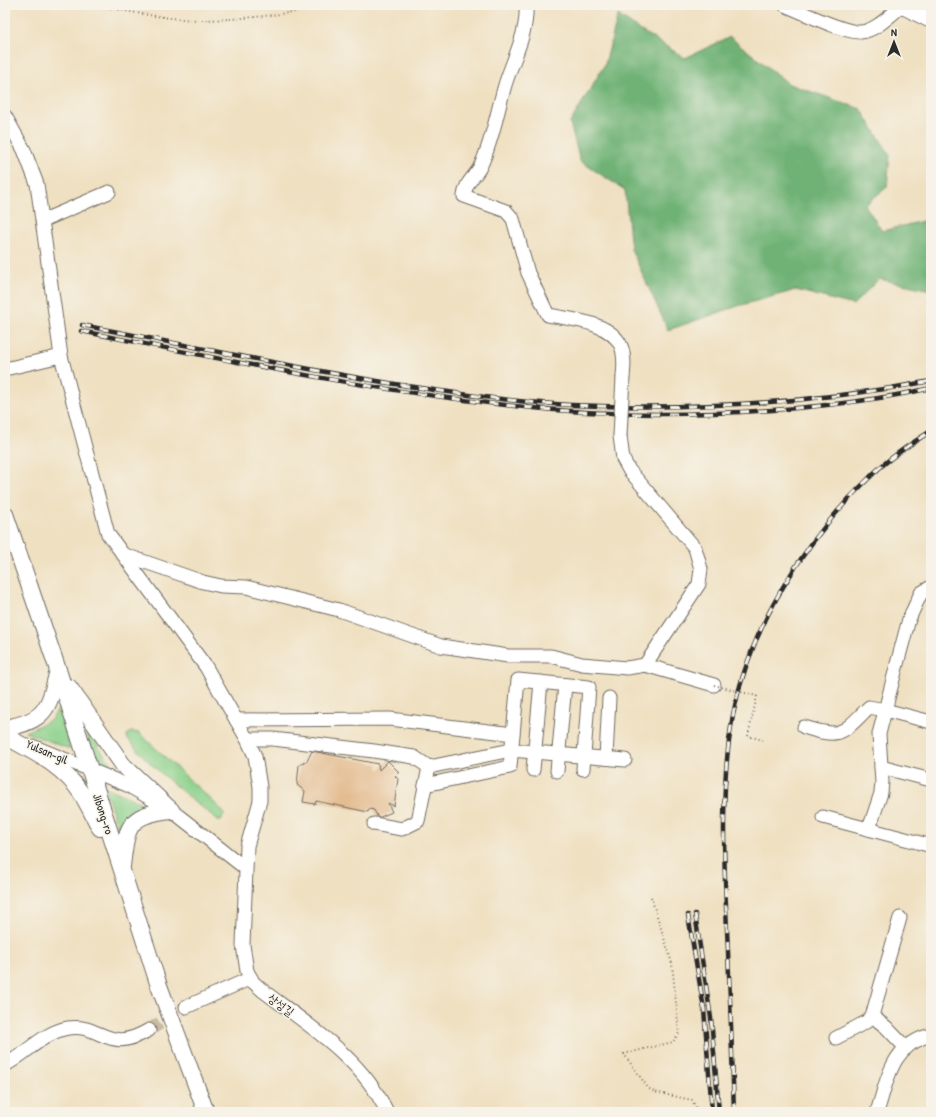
<svg xmlns="http://www.w3.org/2000/svg" width="936" height="1117" viewBox="0 0 936 1117" font-family="'Patrick Hand','Poor Story',sans-serif">
<rect width="100%" height="100%" fill="#f7f3e8"/>
<filter id="ink" filterUnits="userSpaceOnUse"><feTurbulence type="fractalNoise" baseFrequency=".025" numOctaves="2"/><feDisplacementMap in="SourceGraphic" scale="8" xChannelSelector="R" yChannelSelector="G"/><feConvolveMatrix kernelMatrix="1 2 1 2 8 2 1 2 1" color-interpolation-filters="sRGB"/></filter>
<filter id="wash" filterUnits="userSpaceOnUse"><feTurbulence type="fractalNoise" baseFrequency=".012" numOctaves="4" result="noise"/><feDisplacementMap in="SourceGraphic" scale="16" xChannelSelector="R" yChannelSelector="G"/><feGaussianBlur stdDeviation="0.9" result="paint"/><feColorMatrix in="noise" values="0 0 0 0 0 0 0 0 0 0 0 0 0 0 0 0 0 1.4 0 .05"/><feComposite in="paint" operator="in"/></filter>
<g filter="url(#wash)">
<rect width="100%" height="100%" fill="#efe0c1"/>
<g fill="#8ad08a" stroke="#5a7e5a">
<path d="M59,708L70,749L25,732L51,720Z"/>
<path d="M83,723L102,752L117,770L95,758Z"/>
<path d="M131,732L139,733L222,810L224,815L221,820H218C186,795 153,769 127,738V735Z"/>
<path d="M104,786L146,805C135,808 121,816 118,828Z"/>
</g>
<path fill="#6fb276" stroke="#4d6e50" d="M618,15L638,29L685,58L730,37L789,84L861,109L890,155L887,187L865,205L882,231L931,219V290L879,279L853,305L796,290L738,306L668,330L631,249L625,190L580,161L570,123L605,64Z"/>
<g id="blocks">
<path fill="#e3ba8d" d="M312,751L378,764L379,770L388,761L399,772L395,776L398,779L394,806L388,803L392,812L378,818L374,810L369,809L368,812L316,801L315,804L303,802L305,791L297,785L299,765L307,761Z"/>
</g>
</g>
<g filter="url(#ink)">
<use href="#blocks" fill-opacity="0" stroke="#706a60" stroke-width="1"/>
<g fill="none" stroke-linecap="round" stroke-linejoin="round">
<path stroke="#c8bca3" stroke-width="13" stroke-dasharray="13 6" stroke-linecap="butt" d="M149,1030L186,1007"/>
<defs>
<g id="minor">
<path d="M526,5C528,33 513,59 505,85C497,112 493,139 481,165C475,178 466,180 464,196L506,211L513,219L528,273L548,315C570,319 611,322 621,346C625,356 624,367 623,377"/>
<path d="M785,5C802,12 844,33 861,32C876,31 891,14 902,6"/>
<path d="M5,116L24,150L37,184L61,356L108,534L206,667L247,739L255,756L260,787V801L247,846L243,945L247,971L253,982L262,990C308,1025 362,1058 387,1112"/>
<path d="M44,220L109,192"/>
<path d="M5,369L61,356"/>
<path d="M620,436L623,459L629,470L695,548L701,569L699,584L645,665"/>
<path d="M125,555L203,582L221,586L246,587L339,610L441,646L508,656H551L582,664L627,668L645,665L714,685"/>
<path d="M236,720L390,719L513,734"/>
<path d="M804,727C841,739 842,734 869,707L885,710L931,722"/>
<path d="M247,739H273L374,751L414,757L429,767L418,821L402,829L374,824"/>
<path d="M35,747L127,785L171,810L245,868"/>
<path d="M606,758L609,698"/>
<path d="M429,767L511,750L625,760"/>
<path d="M881,767L931,780"/>
<path d="M533,770L541,682"/>
<path d="M557,771L565,685"/>
<path d="M425,785L510,767L518,680L589,687L583,769"/>
<path d="M823,817L928,845"/>
<path d="M869,829L881,793L882,782L879,734L897,664L909,619L921,593L931,587"/>
<path d="M900,918L872,1016L886,1027L906,1048"/>
<path d="M186,1007L251,978"/>
<path d="M836,1038L866,1022L872,1016"/>
<path d="M5,1065C26,1054 44,1032 68,1028C102,1023 107,1055 149,1030"/>
<path d="M877,1112C888,1079 891,1045 931,1035"/>
</g>
<g id="major">
<path d="M901,5L931,20"/>
<path d="M5,514L58,670L158,983L206,1112"/>
<path d="M69,687L123,765L171,810"/>
<path d="M5,728C47,721 49,707 58,670"/>
<path d="M5,736C32,751 63,765 81,793C88,804 94,817 100,828"/>
<path d="M122,866C127,826 127,815 171,810"/>
</g>
</defs>
<use href="#minor" stroke="#706a60" stroke-width="15"/>
<use href="#major" stroke="#706a60" stroke-width="18"/>
<g stroke="#706a60" stroke-width="2" stroke-dasharray="1 3" stroke-linecap="butt">
<path d="M95,5C131,12 168,20 205,20C247,19 290,14 332,5"/>
<path d="M757,696L748,736L763,740"/>
<path d="M651,897L672,963L679,1033L673,1042L624,1054L648,1088L654,1092L692,1100L698,1112"/>
</g>
<use href="#minor" stroke="#fff" stroke-width="13"/>
<use href="#major" stroke="#fff" stroke-width="16"/>
<defs>
<g id="rail">
<path d="M82,325C186,345 290,367 395,384C453,393 512,402 571,405C693,410 810,404 931,381"/>
<path d="M81,331C225,360 368,390 514,406C600,416 687,416 773,410C826,406 879,400 931,388"/>
<path d="M695,914L711,1018L719,1112"/>
<path d="M688,915L704,1009L712,1112"/>
<path d="M734,1112C732,1051 730,991 727,930C724,859 720,786 733,715C750,627 804,541 868,479C886,460 909,445 931,431"/>
</g>
</defs>
<use href="#rail" stroke="#2b2b2b" stroke-width="4.5"/>
<use href="#rail" stroke="#f7f3e8" stroke-width="3" stroke-dasharray="9" stroke-linecap="butt"/>
<defs>
<path id="minor-bridge" d="M620,436L623,377"/>
</defs>
<use href="#minor-bridge" stroke="#706a60" stroke-width="15" stroke-linecap="butt"/>
<path stroke="#706a60" stroke-width="2" stroke-dasharray="1 3" stroke-linecap="butt" d="M714,685L757,696"/>
<use href="#minor-bridge" stroke="#fff" stroke-width="13"/>
</g>
</g>
<g text-anchor="middle" stroke-width="3" stroke-linejoin="round" paint-order="stroke">
<g font-size="12" fill="#2b2b2b" stroke="#f7f3e8">
<text transform="translate(47 752) rotate(23)" y="4">Yulsan-gil</text>
<text transform="translate(103 814) rotate(72)" y="4">Jibong-ro</text>
<text transform="translate(281 1005) rotate(37)" y="4">상성길</text>
</g>
</g>
<rect width="936" height="1117" fill="none" stroke="#f7f3e8" stroke-width="20"/>
<g transform="translate(894 42)" stroke="#f7f3e8" stroke-width="3" paint-order="stroke">
<path d="M0-3L7 15L0 10L-7 15Z" fill="#2b2b2b"/>
<text y="-6" font-size="11" font-weight="bold" text-anchor="middle" fill="#2b2b2b">N</text>
</g>
</svg>
